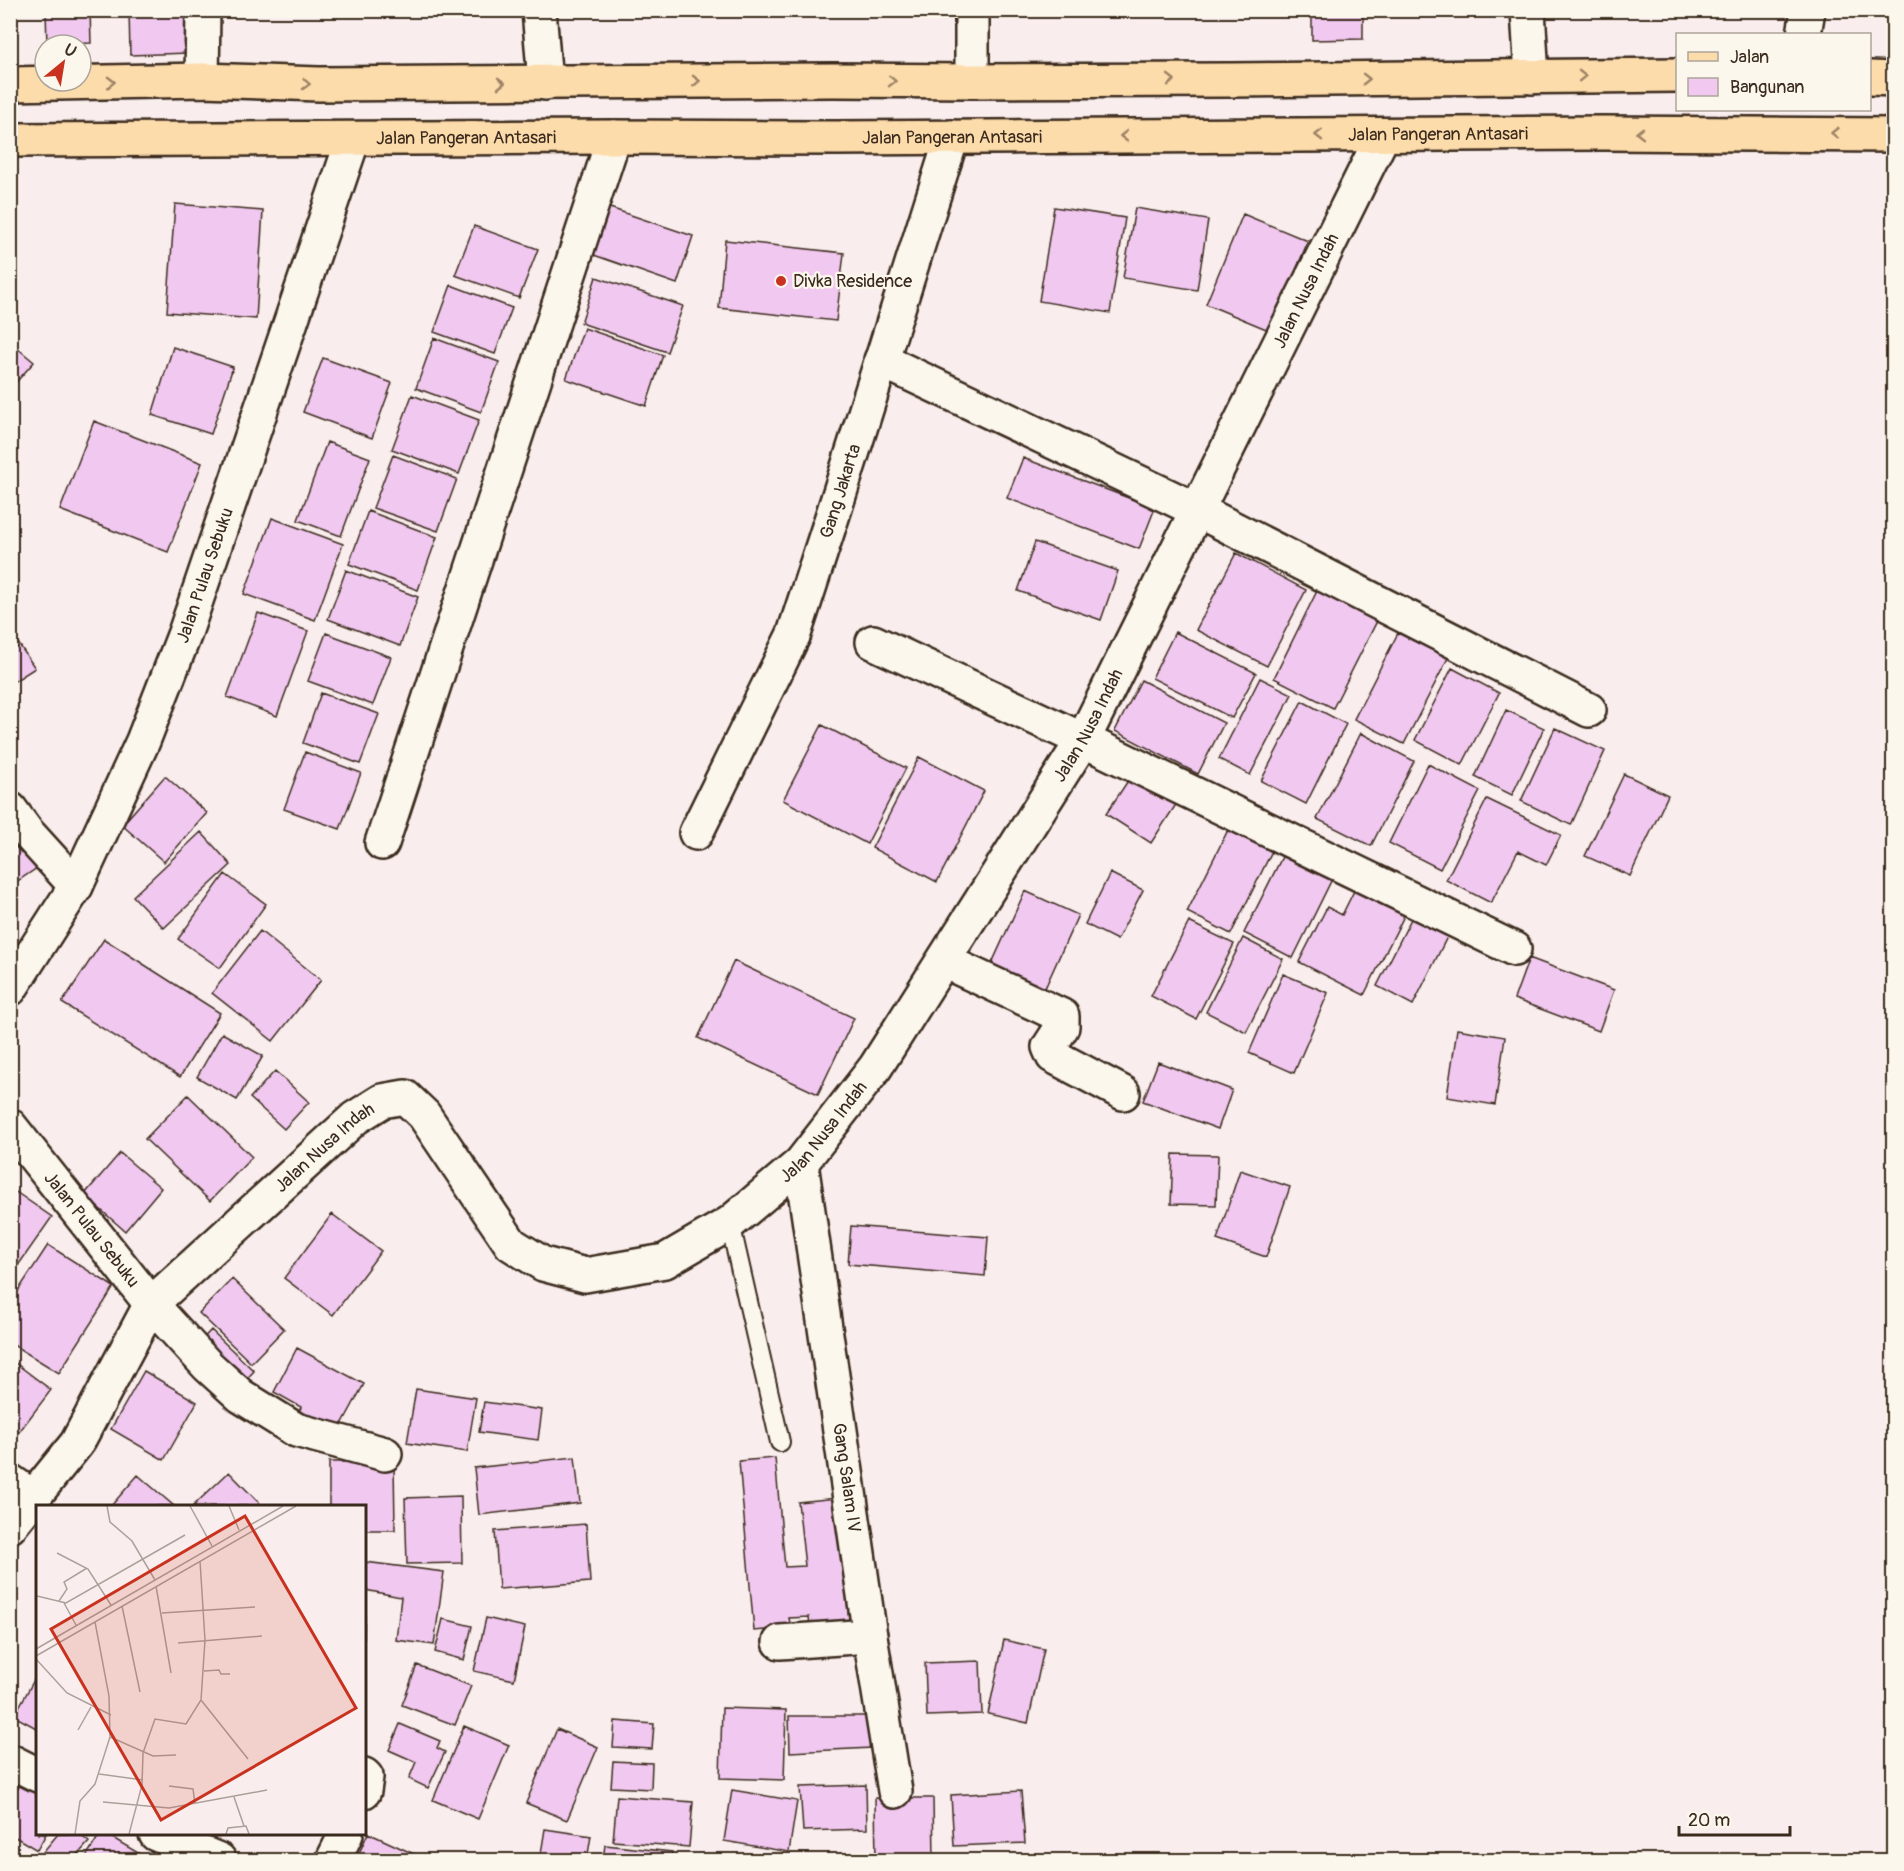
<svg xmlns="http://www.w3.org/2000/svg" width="1904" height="1871" font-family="Pangolin,sans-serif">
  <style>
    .building { fill: #f1c8f0; stroke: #3b2a1e; stroke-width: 1.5 }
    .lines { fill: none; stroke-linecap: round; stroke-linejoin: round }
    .lane-casing { stroke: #3b2a1e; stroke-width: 22 }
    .street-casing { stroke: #3b2a1e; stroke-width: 38 }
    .primary-casing { stroke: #3b2a1e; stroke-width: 38 }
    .lane { stroke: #fbf7ec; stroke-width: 18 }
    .street { stroke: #fbf7ec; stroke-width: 33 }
    .primary { stroke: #fddcac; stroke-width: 33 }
    .oneway { stroke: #9c8365 }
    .poi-dot { fill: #c8321e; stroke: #fbf7ec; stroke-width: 2 }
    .labels { text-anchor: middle; stroke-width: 4.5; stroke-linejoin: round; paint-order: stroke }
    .street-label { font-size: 18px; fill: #3b2a1e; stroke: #fbf7ec }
    .poi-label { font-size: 18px; fill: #3b2a1e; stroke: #fbf7ec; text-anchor: start }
    .inset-road { fill: none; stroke: #ada09a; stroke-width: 1.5 }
    .view { fill: #c8321e; fill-opacity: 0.15; stroke: #c8321e; stroke-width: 3 }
    .inset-edge { fill: none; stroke: #3b2a1e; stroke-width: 3 }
  </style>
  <rect width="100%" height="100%" fill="#f9eeed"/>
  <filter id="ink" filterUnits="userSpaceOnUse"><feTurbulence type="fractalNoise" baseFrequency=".0167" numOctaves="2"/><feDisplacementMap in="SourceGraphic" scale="12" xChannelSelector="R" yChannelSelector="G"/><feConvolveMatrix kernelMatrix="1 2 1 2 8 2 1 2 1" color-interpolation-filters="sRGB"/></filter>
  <g filter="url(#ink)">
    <path class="building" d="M46,10H90L91,43L47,45Z
      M129,10H187L189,53L130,55Z
      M1312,10H1363V39L1312,40Z
      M175,204L263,211L256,319L167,312Z
      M607,207L693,236L677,284L591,254Z
      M1054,207L1125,218L1110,313L1039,301Z
      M1135,208L1208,220L1197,290L1123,278Z
      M1243,214L1308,241L1271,331L1206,304Z
      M474,226L538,249L519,298L455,275Z
      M725,240L844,253L836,321L719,308Z
      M596,277L683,306L667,352L581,323Z
      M451,285L512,308L495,354L434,332Z
      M584,328L663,355L646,406L566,379Z
      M434,338L499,362L481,412L416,388Z
      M10,342L34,362L10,389Z
      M173,347L233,367L211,434L152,415Z
      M323,358L392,383L372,438L303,412Z
      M412,395L479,420L459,474L392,449Z
      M94,421L202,463L168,552L60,510Z
      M327,442L370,458L341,536L298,520Z
      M393,455L457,479L438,531L373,508Z
      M1023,458L1155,508L1139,549L1007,498Z
      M368,511L437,537L418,590L349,564Z
      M272,518L343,544L315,620L244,594Z
      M1035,542L1118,571L1101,620L1018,591Z
      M1236,553L1306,590L1267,666L1196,630Z
      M346,570L418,597L400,646L328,619Z
      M1317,591L1377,621L1333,708L1274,678Z
      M258,613L308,631L277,716L227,697Z
      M10,631L35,668L10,684Z
      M1175,632L1256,673L1232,718L1152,678Z
      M326,633L391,657L373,705L308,681Z
      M1398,633L1448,658L1404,744L1354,719Z
      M1452,668L1499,693L1462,765L1415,740Z
      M1260,678L1292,694L1250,775L1219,759Z
      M1141,680L1224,723L1198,774L1115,731Z
      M321,693L379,714L360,764L303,743Z
      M1302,701L1346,724L1306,804L1261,781Z
      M1506,710L1544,728L1512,795L1475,777Z
      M822,725L906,768L867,844L783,800Z
      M1555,728L1605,751L1571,825L1521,801Z
      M1361,733L1414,761L1371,846L1317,819Z
      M305,752L361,773L340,829L284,809Z
      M919,757L984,791L937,882L872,848Z
      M1428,764L1480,791L1440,869L1389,843Z
      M1135,770L1179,800L1151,843L1106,814Z
      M1624,774L1668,795L1630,876L1585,856Z
      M165,776L207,813L164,862L122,825Z
      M1487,799L1561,835L1546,865L1518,851L1491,903L1446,880Z
      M10,828L37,868L10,886Z
      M1228,830L1272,851L1231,934L1187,912Z
      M201,832L231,865L164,928L133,896Z
      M1286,849L1335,873L1293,958L1244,933Z
      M1110,873L1143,890L1117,940L1085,924Z
      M225,874L266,904L220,968L178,939Z
      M1358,883L1408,908L1364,995L1299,962L1327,907L1342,915Z
      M1025,891L1078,915L1041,997L988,972Z
      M1414,913L1450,931L1413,1005L1377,986Z
      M1189,922L1234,944L1196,1019L1151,996Z
      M260,931L321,980L273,1041L212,993Z
      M1243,938L1283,959L1246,1032L1206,1012Z
      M104,939L220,1013L180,1077L62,1003Z
      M1529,958L1614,990L1599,1031L1514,999Z
      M734,961L854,1018L818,1094L698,1038Z
      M1283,974L1328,993L1294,1073L1249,1053Z
      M1457,1029L1505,1037L1495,1105L1447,1097Z
      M222,1033L263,1056L237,1100L197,1077Z
      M1158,1062L1232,1090L1218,1129L1143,1101Z
      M275,1071L309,1102L284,1129L250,1098Z
      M188,1095L252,1157L210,1201L145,1139Z
      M120,1153L161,1188L125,1231L84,1195Z
      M1173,1154L1218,1155L1216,1205L1171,1204Z
      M1240,1170L1290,1187L1266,1257L1217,1240Z
      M10,1188L52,1217L10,1277Z
      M332,1214L381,1251L333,1315L284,1278Z
      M851,1226L988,1237L985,1276L848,1264Z
      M48,1245L114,1287L59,1373L10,1343V1303Z
      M232,1279L284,1329L251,1363L199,1313Z
      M211,1330L254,1371L240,1386L197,1345Z
      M297,1348L364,1384L340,1428L295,1422L301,1407L274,1392Z
      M10,1359L51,1390L19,1432L10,1426Z
      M144,1371L197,1402L164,1460L111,1429Z
      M416,1389L476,1398L467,1452L407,1443Z
      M484,1402L542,1410L538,1440L479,1432Z
      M575,1457L580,1503L479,1515L474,1468Z
      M775,1458L785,1567L805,1566L798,1502L837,1498L850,1630L811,1634L809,1617L789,1618L791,1628L754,1631L739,1461Z
      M329,1462H394L395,1530H364V1506H329Z
      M229,1472L262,1506H193Z
      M138,1475L174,1506H111Z
      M461,1496L462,1563L407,1564L405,1498Z
      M586,1524L590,1582L499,1589L495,1531Z
      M364,1554L365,1562L444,1572L434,1645L396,1640L401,1597L365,1590L364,1640Z
      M486,1618L525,1627L514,1680L474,1671Z
      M443,1619L472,1626L464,1660L435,1652Z
      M1004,1640L1044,1649L1028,1723L988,1714Z
      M980,1661L982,1714L927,1716L925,1663Z
      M417,1665L471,1686L455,1725L402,1705Z
      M38,1673V1729L14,1716Z
      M722,1708L786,1710L784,1780L720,1778Z
      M789,1716H866L872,1748L790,1752Z
      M615,1721L654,1724L652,1749L613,1747Z
      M400,1724L440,1741L437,1748L445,1752L428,1788L409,1779L416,1762L389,1750Z
      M464,1726L509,1745L478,1819L433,1800Z
      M557,1729L598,1747L567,1820L526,1803Z
      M613,1761L652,1763L651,1789L611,1787Z
      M20,1785L38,1795V1834H46L37,1850L10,1834V1801Z
      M866,1785L867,1829L803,1831L800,1787Z
      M732,1790L797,1801L789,1852L724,1841Z
      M1021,1791L1025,1843L954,1846L951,1795Z
      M617,1796L693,1802L689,1847L613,1841Z
      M875,1798H933L934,1860H876Z
      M545,1829L591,1836L587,1860H540Z
      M368,1833L427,1860H356Z
      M58,1834H79L89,1842L73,1860H41L38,1858Z
      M100,1834H106L150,1860H84Z
      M605,1845L672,1852L671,1860H603Z"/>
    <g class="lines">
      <g class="lane-casing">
        <path id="lane" d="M730,1223L780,1442"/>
      </g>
      <g class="street-casing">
        <g id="street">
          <path d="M539,10L545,83"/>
          <path d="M1528,10L1532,77"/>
          <path d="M1804,34L1808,10"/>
          <path d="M202,80L203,10"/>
          <path d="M972,81V10"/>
          <path d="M881,360L1197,510L1589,710"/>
          <path d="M873,642L1083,740L1514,949"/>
          <path d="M10,809L26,831L76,886"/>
          <path id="s1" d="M696,833L794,634L835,508L952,137"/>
          <path d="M382,843L614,137"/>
          <path d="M944,961L1062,1016V1027L1049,1047L1053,1056L1123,1093"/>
          <path id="s2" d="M10,989L76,886L143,741L185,633L353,139"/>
          <path id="s3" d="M10,1126L151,1304L208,1366L241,1396L296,1430L385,1454"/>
          <path id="s4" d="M801,1163L870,1636L895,1791"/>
          <path d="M10,1481L33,1497"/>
          <path id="s5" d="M10,1526L77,1443L151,1304L355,1118L382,1101L405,1097L424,1115L511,1244L543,1264L585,1275L665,1261L730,1223L801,1163L875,1068L1083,740L1383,135"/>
          <path d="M780,1642L870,1636"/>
          <path d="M10,1761L38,1775"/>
          <path d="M364,1775L366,1777L364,1791"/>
          <path d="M156,1834L219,1860"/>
          <path d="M333,1860L346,1834"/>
        </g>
      </g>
      <g class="primary-casing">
        <g id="primary">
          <path d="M1870,78L1894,79"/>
          <path d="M10,84L202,80L319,84L833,80L972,81L1232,80L1678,75"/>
          <path id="s6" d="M10,140L614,137L836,138L1603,133L1894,135"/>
        </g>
      </g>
      <use href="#lane" class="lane"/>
      <use href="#street" class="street"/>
      <use href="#primary" class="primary"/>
    </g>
    <defs><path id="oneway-chevron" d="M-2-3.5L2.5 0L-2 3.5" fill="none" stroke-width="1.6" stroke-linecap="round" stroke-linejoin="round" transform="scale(1.5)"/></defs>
    <g class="oneway">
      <use href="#oneway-chevron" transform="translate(1582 76) rotate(-1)"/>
      <use href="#oneway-chevron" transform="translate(1366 79)"/>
      <use href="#oneway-chevron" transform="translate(1171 80)"/>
      <use href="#oneway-chevron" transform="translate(696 81) rotate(-1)"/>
      <use href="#oneway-chevron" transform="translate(892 81) rotate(1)"/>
      <use href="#oneway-chevron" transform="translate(111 82) rotate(-1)"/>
      <use href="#oneway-chevron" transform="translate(501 83)"/>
      <use href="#oneway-chevron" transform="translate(306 84) rotate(2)"/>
      <use href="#oneway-chevron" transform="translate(1640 133) rotate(-180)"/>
      <use href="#oneway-chevron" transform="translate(1835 133) rotate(-179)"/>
      <use href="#oneway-chevron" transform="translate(1319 135) rotate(180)"/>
      <use href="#oneway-chevron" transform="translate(1124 136) rotate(180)"/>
    </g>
  </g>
  <circle class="poi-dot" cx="781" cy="281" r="6"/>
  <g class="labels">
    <g class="street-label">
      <text dy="6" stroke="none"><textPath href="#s6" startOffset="1428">Jalan Pangeran Antasari</textPath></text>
      <text dy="6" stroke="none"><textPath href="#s6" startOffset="456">Jalan Pangeran Antasari</textPath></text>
      <text dy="6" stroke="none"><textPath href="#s6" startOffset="942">Jalan Pangeran Antasari</textPath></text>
      <text dy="6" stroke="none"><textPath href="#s5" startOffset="2118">Jalan Nusa Indah</textPath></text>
      <text dy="6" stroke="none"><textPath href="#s1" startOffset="372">Gang Jakarta</textPath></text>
      <text dy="6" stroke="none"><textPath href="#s2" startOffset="459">Jalan Pulau Sebuku</textPath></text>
      <text dy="6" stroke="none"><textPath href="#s5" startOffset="1632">Jalan Nusa Indah</textPath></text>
      <text dy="6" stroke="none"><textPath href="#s5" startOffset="1146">Jalan Nusa Indah</textPath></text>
      <text dy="6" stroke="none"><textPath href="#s5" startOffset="498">Jalan Nusa Indah</textPath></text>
      <text dy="6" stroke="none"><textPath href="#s3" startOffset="132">Jalan Pulau Sebuku</textPath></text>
      <text dy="6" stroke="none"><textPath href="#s4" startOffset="318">Gang Salam IV</textPath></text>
    </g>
    <g class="poi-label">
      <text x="793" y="287">Divka Residence</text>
    </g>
  </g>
  <g transform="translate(36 1505)">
    <rect width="330" height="330" fill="#f9eeed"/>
    <path class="inset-road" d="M71,1L74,17L96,36L119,75M154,1L176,41M193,1L203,25M21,48L52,64L75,100M120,81L135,168M1,91L30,98L149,30M23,96L31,84L28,77L51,63M28,98L40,120M86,101L104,187M126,108L219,102M59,117L73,191L74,232L117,251L140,250M142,138L226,131M0,144L247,1M0,151L260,1M0,154L31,188L75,210M168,166L183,165L185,169H194M165,195L212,254M42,225L55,202M63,269L107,275M133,281L157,284L159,299M198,292L208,321M67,297L133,303L231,285M39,329L44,296L59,279L74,232M93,329L106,280L107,248L119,214L150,219L165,195L169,135L164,56M190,329L192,323L210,321L213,329"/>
    <path class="view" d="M209,11L320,203L125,315L15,124Z"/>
    <rect width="330" height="330" class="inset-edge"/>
  </g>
  <rect width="1904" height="1871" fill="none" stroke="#fbf7ec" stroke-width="36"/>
  <rect x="18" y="18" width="1868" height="1835" fill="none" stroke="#3b2a1e" stroke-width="2" filter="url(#ink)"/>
  <rect x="1676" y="33" width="195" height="78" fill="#fbf7ec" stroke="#aea59a" stroke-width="1.5"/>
  <rect x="1688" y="52" width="30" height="9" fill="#fddcac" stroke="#aea59a" stroke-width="1.5"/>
  <text x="1730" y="63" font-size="18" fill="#3b2a1e">Jalan</text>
  <rect x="1688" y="78" width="30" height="18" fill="#f1c8f0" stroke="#aea59a" stroke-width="1.5"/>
  <text x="1730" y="93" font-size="18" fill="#3b2a1e">Bangunan</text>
  <g transform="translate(63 63) rotate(30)"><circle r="28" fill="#fbf7ec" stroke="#aea59a" stroke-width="1.5"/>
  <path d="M0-4.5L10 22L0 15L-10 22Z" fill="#c8321e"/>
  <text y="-9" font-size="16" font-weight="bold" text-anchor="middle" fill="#3b2a1e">U</text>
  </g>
  <path d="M1679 1826v9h111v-9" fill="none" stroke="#3b2a1e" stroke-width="3"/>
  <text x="1688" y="1826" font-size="18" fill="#3b2a1e" stroke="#fbf7ec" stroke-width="4.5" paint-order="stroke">20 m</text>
</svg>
